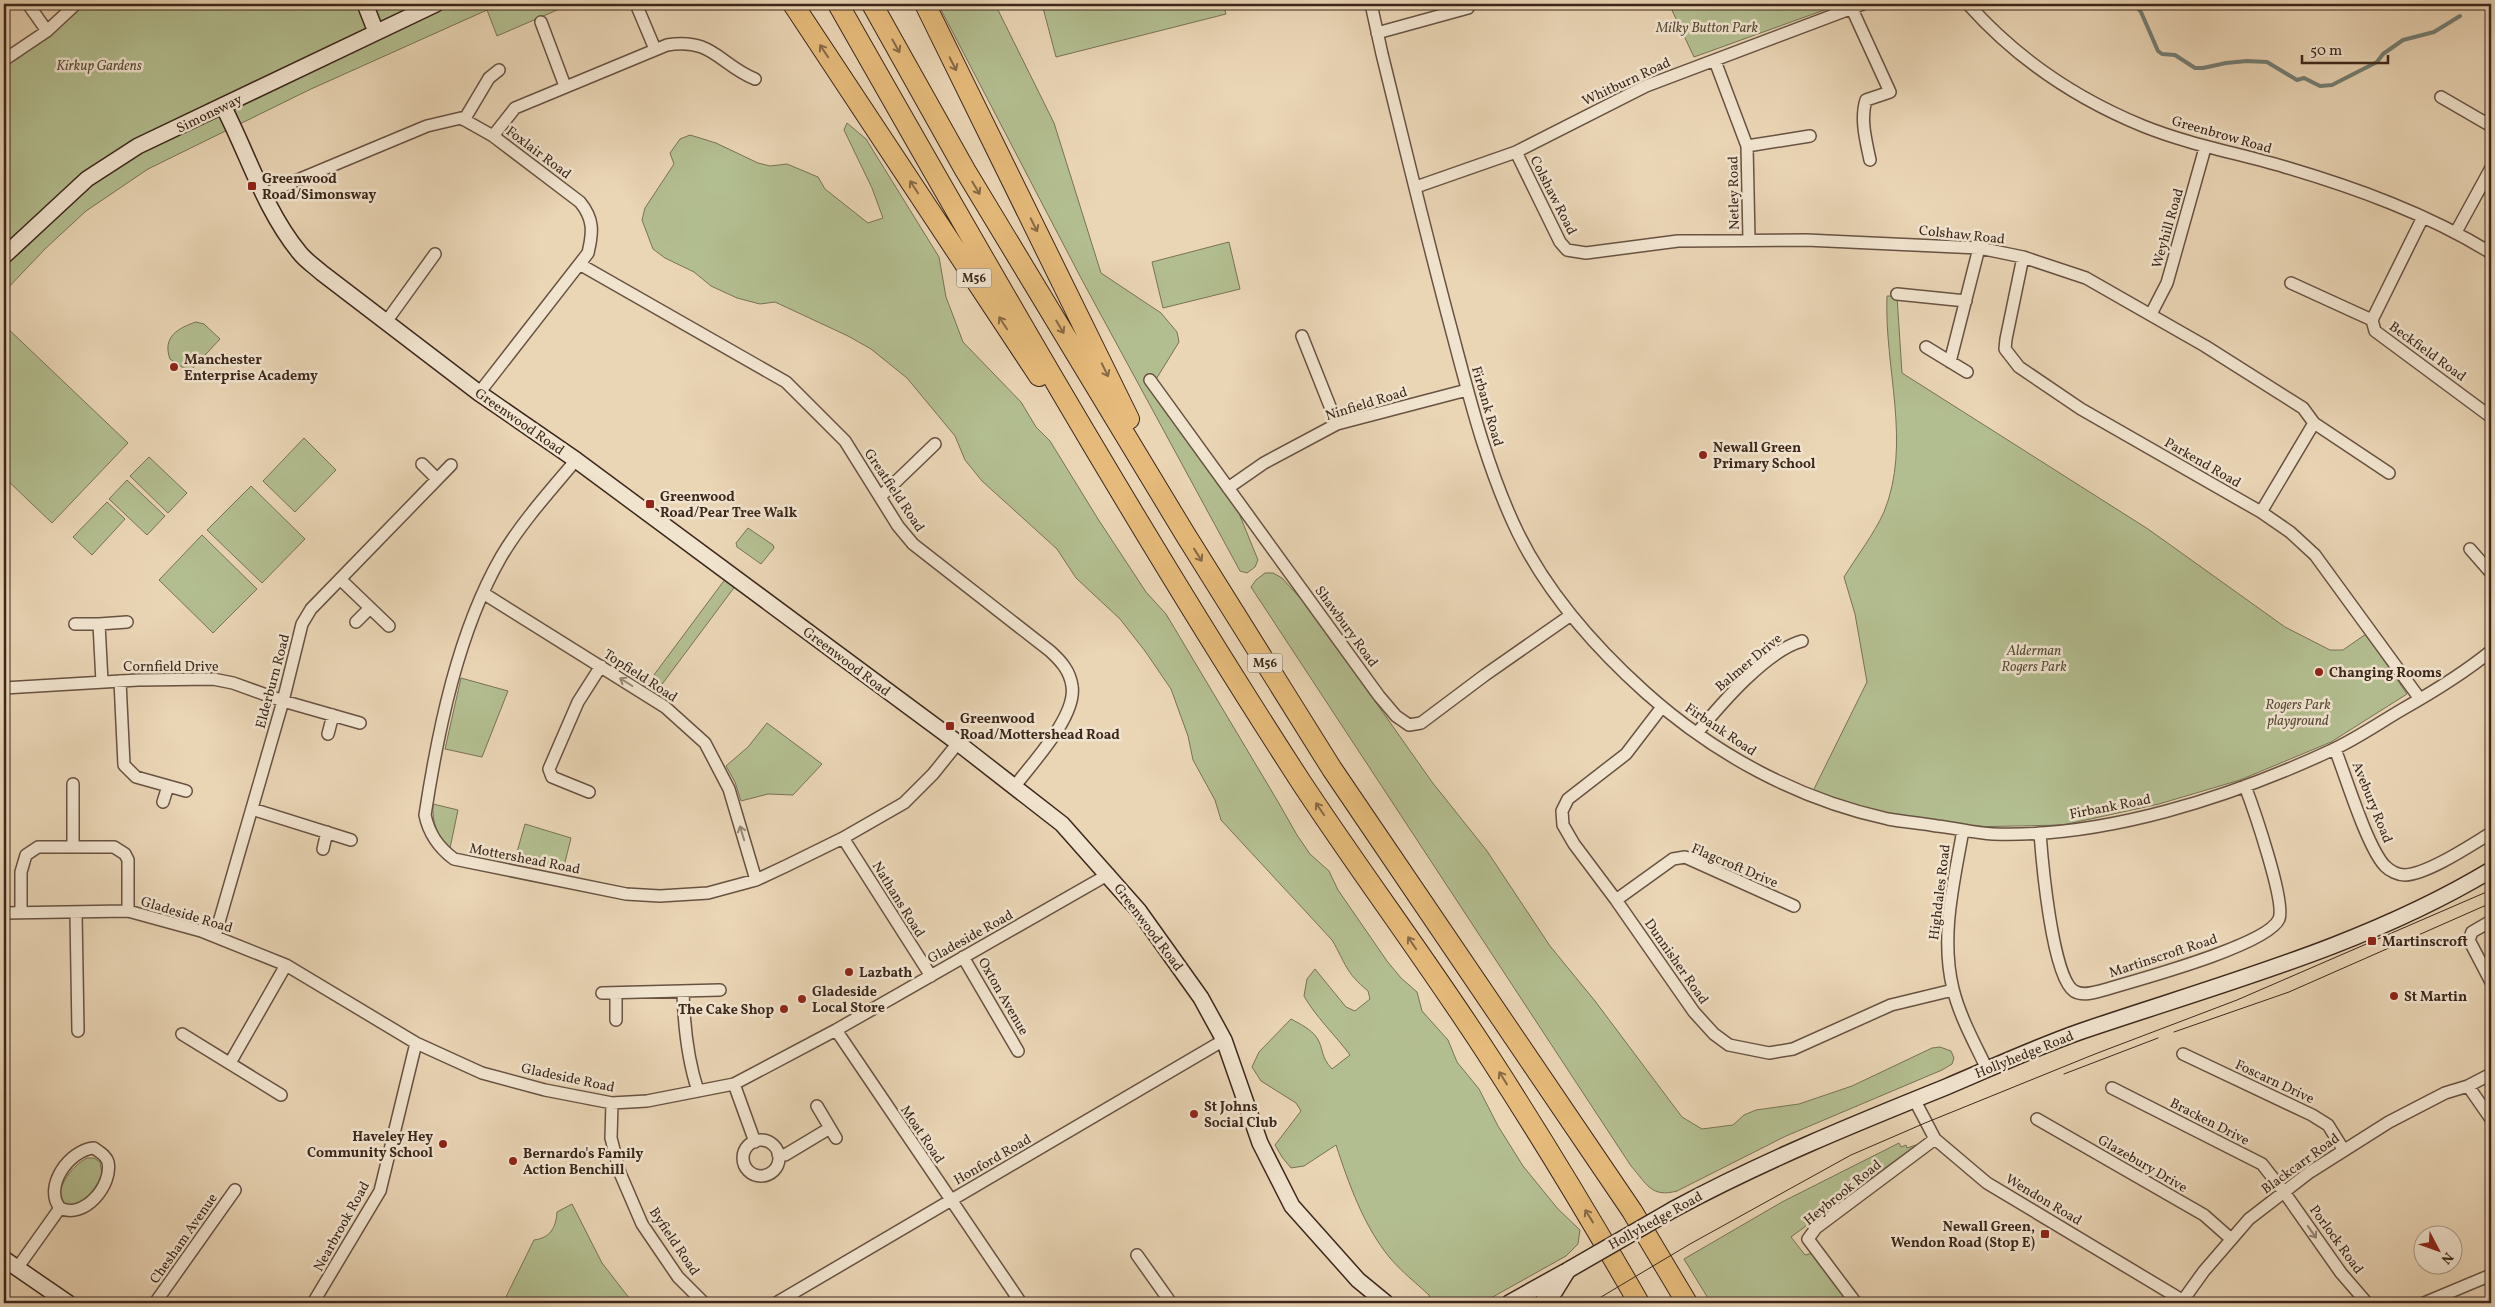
<svg xmlns="http://www.w3.org/2000/svg" width="2495" height="1307" font-family="Vollkorn,serif">
  <style>
    .green { fill: #b3be90; stroke: #787256 }
    .lines { fill: none; stroke-linecap: round; stroke-linejoin: round }
    .stream { stroke: #737e75; stroke-width: 4 }
    .street-casing { stroke: #685242; stroke-width: 14 }
    .secondary-casing { stroke: #3c271c; stroke-width: 18 }
    .highway-casing { stroke: #3c271c; stroke-width: 22 }
    .street { stroke: #f1e4cf; stroke-width: 11 }
    .secondary { stroke: #f1e4cf; stroke-width: 15 }
    .highway { stroke: #e5ba7a; stroke-width: 20 }
    .tram { stroke: #3c271c; stroke-width: 1 }
    .secondary-bridge-casing { stroke: #3c271c; stroke-width: 18; stroke-linecap: butt }
    .secondary-bridge { stroke: #f1e4cf; stroke-width: 15 }
    .oneway { stroke: #886946 }
    .oneway2 { stroke: #968676 }
    .poi-dot { fill: #8f2418; stroke: #f1e4cf; stroke-width: 2 }
    .labels { text-anchor: middle; stroke-width: 5; stroke-linejoin: round; paint-order: stroke }
    .shield { fill: #f1e4cf; stroke: #726052; stroke-width: 1 }
    .shield-label { font-size: 12px; font-weight: bold; fill: #3c271c }
    .park-label { font-size: 14px; font-style: italic; fill: #5a4d39; stroke: #f1e4cf }
    .street-label { font-size: 14px; fill: #3c271c; stroke: #f1e4cf }
    .poi-label { font-size: 14px; font-weight: bold; fill: #3c271c; stroke: #f1e4cf; text-anchor: start }
  </style>
  <rect width="100%" height="100%" fill="#ead5b5"/>
  <filter id="stains"><feTurbulence type="fractalNoise" baseFrequency=".004" numOctaves="4"/><feColorMatrix values="0 0 0 0 .2 0 0 0 0 .09 0 0 0 0 .02 0 0 0 .5 -.17"/></filter>
  <radialGradient id="worn" r=".72"><stop offset=".6" stop-color="#630" stop-opacity="0"/><stop offset="1" stop-color="#630" stop-opacity=".3"/></radialGradient>
  <path class="green" d="M76,4H571L497,36L487,10L311,89L148,169L86,211L46,248L4,292V60Z
    M938,4H995L1054,123L1101,273L1161,313L1177,332L1179,342L1155,381L1236,506L1258,560L1255,567L1247,573L1240,571L1082,280Z
    M1042,4H1223L1226,14L1056,57Z
    M1669,4H1841L1694,57Z
    M847,123L866,139L939,257L946,297L963,342L1021,402L1036,427L1050,441L1098,519L1146,592L1166,614L1277,800L1297,835L1310,854L1329,871L1338,890L1387,961L1401,978L1417,992L1422,1011L1448,1040L1457,1062L1479,1089L1498,1126L1523,1166L1558,1209L1580,1230L1578,1244L1566,1256L1482,1303H1431L1429,1295C1416,1283 1401,1271 1390,1258C1363,1225 1349,1184 1336,1145L1304,1166L1291,1168L1282,1157L1275,1145L1301,1111L1296,1103L1261,1081L1252,1067L1259,1052L1291,1019C1300,1024 1311,1029 1317,1038C1324,1049 1320,1056 1332,1069L1350,1055C1336,1036 1315,1016 1304,996L1307,979L1315,969L1346,1007L1355,1011L1370,999L1368,991C1345,972 1346,964 1332,940L1221,820L1215,800L1193,760L1188,736L1171,689L1145,651L1120,619L1076,578L1057,549L982,481L965,460L955,436L907,378L871,349L848,336L775,302L760,304L737,298L711,286L694,272L665,258L653,249L642,220L645,208L674,164L670,153L680,139L690,135L716,143L758,163L770,166L787,164L818,177L825,189L868,223L883,218L872,188L844,130Z
    M1229,242L1240,289L1163,308L1152,262Z
    M1887,296H1897L1902,373L2148,529L2285,627L2330,650H2343L2366,634L2407,694L2331,742L2240,780L2159,804L2063,825L1967,827L1871,812L1813,791L1867,682L1855,614L1844,577C1857,556 1874,534 1884,512C1912,443 1884,368 1887,296Z
    M196,322L204,324L220,339L192,369L182,367L170,359C162,337 178,328 196,322Z
    M4,325L128,443L52,523L4,477Z
    M304,438L336,470L295,512L263,481Z
    M149,457L187,493L168,513L130,476Z
    M127,480L165,516L147,535L109,499Z
    M251,486L305,539L262,583L207,530Z
    M107,502L125,519L92,555L73,537Z
    M748,528L773,545L774,548L761,564L737,547L736,543Z
    M202,535L257,589L213,633L159,580Z
    M1265,573H1273L1282,578L1310,609L1432,782L1487,851L1550,946L1595,1001L1682,1117L1702,1129L1733,1125L1744,1115L1756,1110L1799,1104L1852,1086L1932,1048L1940,1047L1951,1051L1954,1058L1952,1064L1942,1070L1786,1136L1677,1191C1651,1198 1647,1184 1631,1166L1251,587L1256,580Z
    M726,578L736,585L654,695L645,687Z
    M461,678L508,691L482,757L445,749Z
    M767,723L822,764L793,795L768,794L741,801L735,782L726,766L748,747Z
    M433,804L458,810L450,848C437,835 432,823 433,804Z
    M525,824L571,838L563,870L515,859Z
    M1899,1143L1901,1147L1906,1145L1907,1148L1916,1145L1791,1237L1805,1255L1813,1253L1856,1303H1711L1684,1259L1782,1202Z
    M87,1158H94L100,1162L103,1180L82,1206L72,1208L60,1203C57,1185 72,1166 87,1158Z
    M572,1204L602,1263L633,1303H503L534,1240C550,1238 556,1228 557,1212Z"/>
  <g class="lines">
    <path class="stream" d="M2121,4L2135,5L2141,12L2158,51L2162,54L2175,55L2195,68H2203L2226,63L2247,61L2267,62L2297,80L2304,78L2320,86L2332,85L2377,62L2383,54L2403,40L2434,32L2460,16"/>
    <g class="street-casing">
      <path id="street" d="M28,4L47,31
        M636,4L655,49
        M1371,4L1382,54C1405,147 1427,239 1452,332C1470,400 1487,469 1518,533C1548,594 1595,647 1645,692C1714,754 1797,799 1888,819C1904,822 1921,823 1937,826C1956,828 1974,833 1993,834C2105,838 2231,797 2332,750C2356,739 2379,723 2403,709C2433,692 2464,673 2491,651
        M1968,4C2016,58 2077,99 2143,126C2190,145 2238,153 2285,167C2356,188 2428,214 2491,253
        M1852,9L1890,92L1866,100C1860,119 1866,141 1870,160
        M541,22L565,86
        M1377,33L1468,8
        M4,60L47,31L76,4
        M1715,61L1747,146L1749,239
        M2441,97L2491,126
        M464,120L489,78L499,70
        M493,136L515,108L667,45C712,37 720,65 755,79
        M1747,146L1810,136
        M1516,152L1560,242L1567,250L1586,253L1678,241L1806,240L1979,248L2023,257L2086,278L2205,346L2303,408L2314,423L2261,512
        M1416,187L1516,152L1646,86L1863,4
        M264,194L427,126L461,118L493,136L580,202C594,219 593,232 588,253L479,393
        M2423,217L2372,320L2375,331L2491,417
        M2456,232L2491,168
        M2023,257L2006,339L2005,349L2019,367L2081,409L2261,512L2290,532L2315,555L2420,699
        M581,265L786,382L845,441L898,526L913,544L1050,651C1061,661 1070,671 1072,686C1077,716 1032,763 1015,786
        M2291,283L2372,320
        M1897,294L1966,301
        M2151,314L2167,283L2205,148
        M386,322L435,254
        M1302,336L1337,424
        M1926,347L1967,372
        M1950,362L1979,248
        M1150,380L1379,696L1396,716L1409,725L1421,723L1485,675L1571,615
        M2314,423L2389,473
        M576,460C550,491 521,523 501,557C458,632 438,730 425,815C429,834 438,847 454,859L626,894L660,896L708,893L756,880L786,866L843,838L904,803L933,774L958,743
        M422,464L437,479
        M1228,488L1264,463L1337,424L1467,390
        M880,497L935,444
        M2470,549L2491,573
        M340,579L389,626
        M483,593L665,707L705,743L729,789L756,880
        M356,622L370,608
        M75,624H99
        M120,681L124,765L136,777L186,791
        M102,682L99,624L127,622
        M4,688L138,680L213,679L233,683L283,701L360,723
        M1662,707L1626,754L1568,799L1562,811L1563,825L1574,844L1616,900L1694,1012L1714,1034L1729,1045L1769,1053L1793,1049L1891,1005L1953,990
        M1697,733C1721,704 1766,651 1802,641
        M328,734L333,715
        M2335,749C2346,777 2367,847 2385,866C2390,871 2398,875 2405,875C2428,874 2471,845 2491,833
        M73,784V845
        M589,792L552,777L549,769L578,702L601,666
        M163,802L168,786
        M252,809L351,840
        M1963,830C1954,882 1940,936 1953,989C1960,1017 1975,1044 1987,1069
        M2040,833C2042,860 2052,977 2074,991C2082,996 2092,993 2100,991C2133,981 2267,946 2279,919C2286,902 2253,807 2245,786
        M843,838L931,976
        M323,849L327,832
        M1616,900L1673,859L1685,857L1794,906
        M21,912V872L26,855L38,847H114L125,854L128,860V911
        M4,913L128,911L201,931L286,965L416,1043L482,1073L545,1090L612,1103L647,1101L734,1084L836,1030L1109,874
        M76,913L78,1031
        M2491,921L2472,932L2469,940L2491,982
        M215,936L283,701L302,624L311,609L451,465
        M963,957L1018,1051
        M683,992C684,1026 687,1058 698,1091
        M602,993L720,990
        M616,993V1020
        M836,1030L1021,1303
        M182,1034L281,1095
        M2183,1054L2312,1115L2328,1125L2343,1149
        M230,1063L286,965
        M734,1084L755,1142
        M2468,1086L2491,1119
        M2112,1088L2262,1164L2284,1192L2341,1273L2367,1303
        M1914,1099L1935,1139L1987,1183L2182,1300
        M612,1103L611,1138L620,1173L642,1224L678,1277L704,1303
        M817,1106L836,1138
        M2037,1119L2204,1215L2230,1238
        M743 1158a18 18 0 1 1 36 0a18 18 0 1 1-36 0Z
        M778,1154L785,1155L830,1128
        M1137,1255L1171,1303
        M18,1267L60,1208C43,1187 69,1150 94,1148C99,1152 106,1155 108,1162C113,1185 84,1220 60,1208
        M155,1303L235,1190
        M313,1303L380,1191L416,1043
        M776,1303L1224,1040
        M1856,1303L1808,1239L1816,1228L1935,1139
        M2181,1303L2204,1271L2249,1219L2310,1172L2389,1122L2445,1093L2468,1086L2491,1074
        M2424,1303L2491,1275"/>
    </g>
    <g class="secondary-casing">
      <path id="secondary" d="M365,4L376,32
        M223,106C248,154 264,209 299,252C305,260 314,266 322,273L479,393L576,460L958,743L1062,824L1139,911L1201,998L1224,1040L1260,1143L1292,1206L1358,1280L1386,1303
        M4,256L87,179L138,146L436,4
        M1674,1209C1761,1162 1854,1124 1946,1087C1991,1068 2036,1047 2082,1031C2220,984 2365,946 2491,870
        M4,1259L68,1303
        M1509,1303L1570,1269
        M1541,1303L1555,1291L1568,1270"/>
    </g>
    <g class="highway-casing">
      <path id="highway" d="M793,4L1039,376
        M838,4C987,266 1137,529 1301,782C1363,876 1431,966 1492,1061C1543,1140 1592,1221 1639,1303
        M872,4L965,170L1185,534L1332,769L1632,1211L1687,1303
        M925,4L1129,419"/>
    </g>
    <use href="#street" class="street"/>
    <use href="#secondary" class="secondary"/>
    <use href="#highway" class="highway"/>
    <path class="tram" d="M2174,1032L2289,992L2491,903
      M2064,1074L2158,1038
      M1591,1303L1690,1244L1851,1155L1925,1123L2095,1054L2237,1000L2491,890"/>
    <g class="secondary-bridge-casing">
      <path id="secondary-bridge" d="M1570,1269L1674,1209"/>
    </g>
    <use href="#secondary-bridge" class="secondary-bridge"/>
  </g>
  <defs><path id="oneway-shaft" d="M-6 0H5M1.5-3L5.5 0L1.5 3" fill="none" stroke-width="1.6" stroke-linecap="round" stroke-linejoin="round" transform="scale(1.25)"/></defs>
  <g class="oneway">
    <use href="#oneway-shaft" transform="translate(896 46) rotate(61)"/>
    <use href="#oneway-shaft" transform="translate(824 51) rotate(-124)"/>
    <use href="#oneway-shaft" transform="translate(953 64) rotate(63)"/>
    <use href="#oneway-shaft" transform="translate(914 187) rotate(-123)"/>
    <use href="#oneway-shaft" transform="translate(976 188) rotate(59)"/>
    <use href="#oneway-shaft" transform="translate(1034 225) rotate(63)"/>
    <use href="#oneway-shaft" transform="translate(1003 323) rotate(-123)"/>
    <use href="#oneway-shaft" transform="translate(1060 327) rotate(59)"/>
    <use href="#oneway-shaft" transform="translate(1105 370) rotate(64)"/>
    <use href="#oneway-shaft" transform="translate(1198 555) rotate(58)"/>
    <use href="#oneway-shaft" transform="translate(1320 809) rotate(-124)"/>
    <use href="#oneway-shaft" transform="translate(1412 943) rotate(-124)"/>
    <use href="#oneway-shaft" transform="translate(1503 1078) rotate(-122)"/>
    <use href="#oneway-shaft" transform="translate(1589 1216) rotate(-122)"/>
  </g>
  <g class="oneway2">
    <use href="#oneway-shaft" transform="translate(626 682) rotate(-148)"/>
    <use href="#oneway-shaft" transform="translate(742 833) rotate(-107)"/>
    <use href="#oneway-shaft" transform="translate(2312 1232) rotate(55)"/>
  </g>
  <g class="poi-dot">
    <rect x="247" y="181" width="10" height="10" rx="2.5"/>
    <circle cx="174" cy="367" r="5"/>
    <circle cx="1703" cy="455" r="5"/>
    <rect x="645" y="499" width="10" height="10" rx="2.5"/>
    <circle cx="2319" cy="672" r="5"/>
    <rect x="945" y="721" width="10" height="10" rx="2.5"/>
    <rect x="2367" y="936" width="10" height="10" rx="2.5"/>
    <circle cx="849" cy="972" r="5"/>
    <circle cx="2394" cy="996" r="5"/>
    <circle cx="802" cy="999" r="5"/>
    <circle cx="784" cy="1009" r="5"/>
    <circle cx="1194" cy="1114" r="5"/>
    <circle cx="443" cy="1144" r="5"/>
    <circle cx="513" cy="1161" r="5"/>
    <rect x="2040" y="1229" width="10" height="10" rx="2.5"/>
  </g>
  <g class="labels">
    <g class="shield">
      <rect x="956.5" y="268.5" width="35" height="19" rx="4"/>
      <rect x="1247.5" y="653.5" width="35" height="19" rx="4"/>
    </g>
    <g class="shield-label">
      <text x="974" y="282">M56</text>
      <text x="1265" y="667">M56</text>
    </g>
    <g class="park-label">
      <text x="1707" y="32">Milky Button Park</text>
      <text x="99" y="70">Kirkup Gardens</text>
      <text x="2034" y="655">Alderman<tspan x="2034" dy="16">Rogers Park</tspan></text>
      <text x="2298" y="709">Rogers Park<tspan x="2298" dy="16">playground</tspan></text>
    </g>
    <g class="street-label">
      <text transform="translate(1626 81) rotate(-25)" y="5">Whitburn Road</text>
      <text transform="translate(209 113) rotate(-26)" y="5">Simonsway</text>
      <text transform="translate(2222 134) rotate(16)" y="5">Greenbrow Road</text>
      <text transform="translate(539 152) rotate(37)" y="5">Foxlair Road</text>
      <text transform="translate(1733 193) rotate(-91)" y="5">Netley Road</text>
      <text transform="translate(1554 195) rotate(63)" y="5">Colshaw Road</text>
      <text transform="translate(2167 228) rotate(-74)" y="5">Weyhill Road</text>
      <text transform="translate(1962 234) rotate(6)" y="5">Colshaw Road</text>
      <text transform="translate(2428 351) rotate(36)" y="5">Beckfield Road</text>
      <text transform="translate(1366 403) rotate(-17)" y="5">Ninfield Road</text>
      <text transform="translate(1488 406) rotate(74)" y="5">Firbank Road</text>
      <text transform="translate(520 421) rotate(35)" y="5">Greenwood Road</text>
      <text transform="translate(2203 462) rotate(30)" y="5">Parkend Road</text>
      <text transform="translate(895 490) rotate(56)" y="5">Greatfield Road</text>
      <text transform="translate(1347 626) rotate(54)" y="5">Shawbury Road</text>
      <text transform="translate(847 661) rotate(37)" y="5">Greenwood Road</text>
      <text transform="translate(1748 662) rotate(-40)" y="5">Balmer Drive</text>
      <text x="171" y="671">Cornfield Drive</text>
      <text transform="translate(641 675) rotate(33)" y="5">Topfield Road</text>
      <text transform="translate(272 681) rotate(-75)" y="5">Elderburn Road</text>
      <text transform="translate(1721 729) rotate(34)" y="5">Firbank Road</text>
      <text transform="translate(2373 802) rotate(68)" y="5">Avebury Road</text>
      <text transform="translate(2110 806) rotate(-11)" y="5">Firbank Road</text>
      <text transform="translate(525 858) rotate(11)" y="5">Mottershead Road</text>
      <text transform="translate(1735 865) rotate(23)" y="5">Flagcroft Drive</text>
      <text transform="translate(1939 892) rotate(-83)" y="5">Highdales Road</text>
      <text transform="translate(899 899) rotate(58)" y="5">Nathans Road</text>
      <text transform="translate(187 914) rotate(17)" y="5">Gladeside Road</text>
      <text transform="translate(1149 927) rotate(53)" y="5">Greenwood Road</text>
      <text transform="translate(970 936) rotate(-29)" y="5">Gladeside Road</text>
      <text transform="translate(2163 955) rotate(-18)" y="5">Martinscroft Road</text>
      <text transform="translate(1677 961) rotate(55)" y="5">Dunnisher Road</text>
      <text transform="translate(1004 996) rotate(60)" y="5">Oxton Avenue</text>
      <text transform="translate(2024 1054) rotate(-22)" y="5">Hollyhedge Road</text>
      <text transform="translate(568 1077) rotate(12)" y="5">Gladeside Road</text>
      <text transform="translate(2275 1081) rotate(25)" y="5">Foscarn Drive</text>
      <text transform="translate(2210 1121) rotate(27)" y="5">Bracken Drive</text>
      <text transform="translate(923 1134) rotate(56)" y="5">Moat Road</text>
      <text transform="translate(992 1159) rotate(-30)" y="5">Honford Road</text>
      <text transform="translate(2143 1163) rotate(30)" y="5">Glazebury Drive</text>
      <text transform="translate(2300 1163) rotate(-36)" y="5">Blackcarr Road</text>
      <text transform="translate(1842 1192) rotate(-39)" y="5">Heybrook Road</text>
      <text transform="translate(2044 1199) rotate(31)" y="5">Wendon Road</text>
      <text transform="translate(1655 1220) rotate(-29)" y="5">Hollyhedge Road</text>
      <text transform="translate(341 1226) rotate(-61)" y="5">Nearbrook Road</text>
      <text transform="translate(183 1238) rotate(-55)" y="5">Chesham Avenue</text>
      <text transform="translate(2337 1239) rotate(54)" y="5">Porlock Road</text>
      <text transform="translate(675 1241) rotate(56)" y="5">Byfield Road</text>
    </g>
    <g class="poi-label">
      <text x="262" y="183">Greenwood<tspan x="262" dy="16">Road/Simonsway</tspan></text>
      <text x="184" y="364">Manchester<tspan x="184" dy="16">Enterprise Academy</tspan></text>
      <text x="1713" y="452">Newall Green<tspan x="1713" dy="16">Primary School</tspan></text>
      <text x="660" y="501">Greenwood<tspan x="660" dy="16">Road/Pear Tree Walk</tspan></text>
      <text x="2329" y="677">Changing Rooms</text>
      <text x="960" y="723">Greenwood<tspan x="960" dy="16">Road/Mottershead Road</tspan></text>
      <text x="2382" y="946">Martinscroft</text>
      <text x="859" y="977">Lazbath</text>
      <text x="812" y="996">Gladeside<tspan x="812" dy="16">Local Store</tspan></text>
      <text x="2404" y="1001">St Martin</text>
      <text x="774" y="1014" text-anchor="end">The Cake Shop</text>
      <text x="1204" y="1111">St Johns<tspan x="1204" dy="16">Social Club</tspan></text>
      <text x="433" y="1141" text-anchor="end">Haveley Hey<tspan x="433" dy="16">Community School</tspan></text>
      <text x="523" y="1158">Bernardo's Family<tspan x="523" dy="16">Action Benchill</tspan></text>
      <text x="2035" y="1231" text-anchor="end">Newall Green,<tspan x="2035" dy="16">Wendon Road (Stop E)</tspan></text>
    </g>
  </g>
  <rect width="2495" height="1307" fill="none" stroke="#ead5b5" stroke-width="20"/>
  <rect x="5" y="5" width="2485" height="1297" fill="none" stroke="#3c271c" stroke-width="2.5"/>
  <rect x="10" y="10" width="2475" height="1287" fill="none" stroke="#3c271c"/>
  <g transform="translate(2438 1250) rotate(131)"><circle r="24" fill="#f1e4cf" stroke="#a99887"/>
  <path d="M0-4L9 19L0 12L-9 19Z" fill="#8f2418"/>
  <text y="-8" font-size="14" font-weight="bold" text-anchor="middle" fill="#3c271c">N</text>
  </g>
  <path d="M2302 55v8h86v-8" fill="none" stroke="#3c271c" stroke-width="2.5"/>
  <text x="2310" y="55" font-size="15" fill="#3c271c" stroke="#f1e4cf" stroke-width="4" paint-order="stroke">50 m</text>
  <rect width="100%" height="100%" filter="url(#stains)"/>
  <rect width="100%" height="100%" fill="url(#worn)"/>
</svg>
